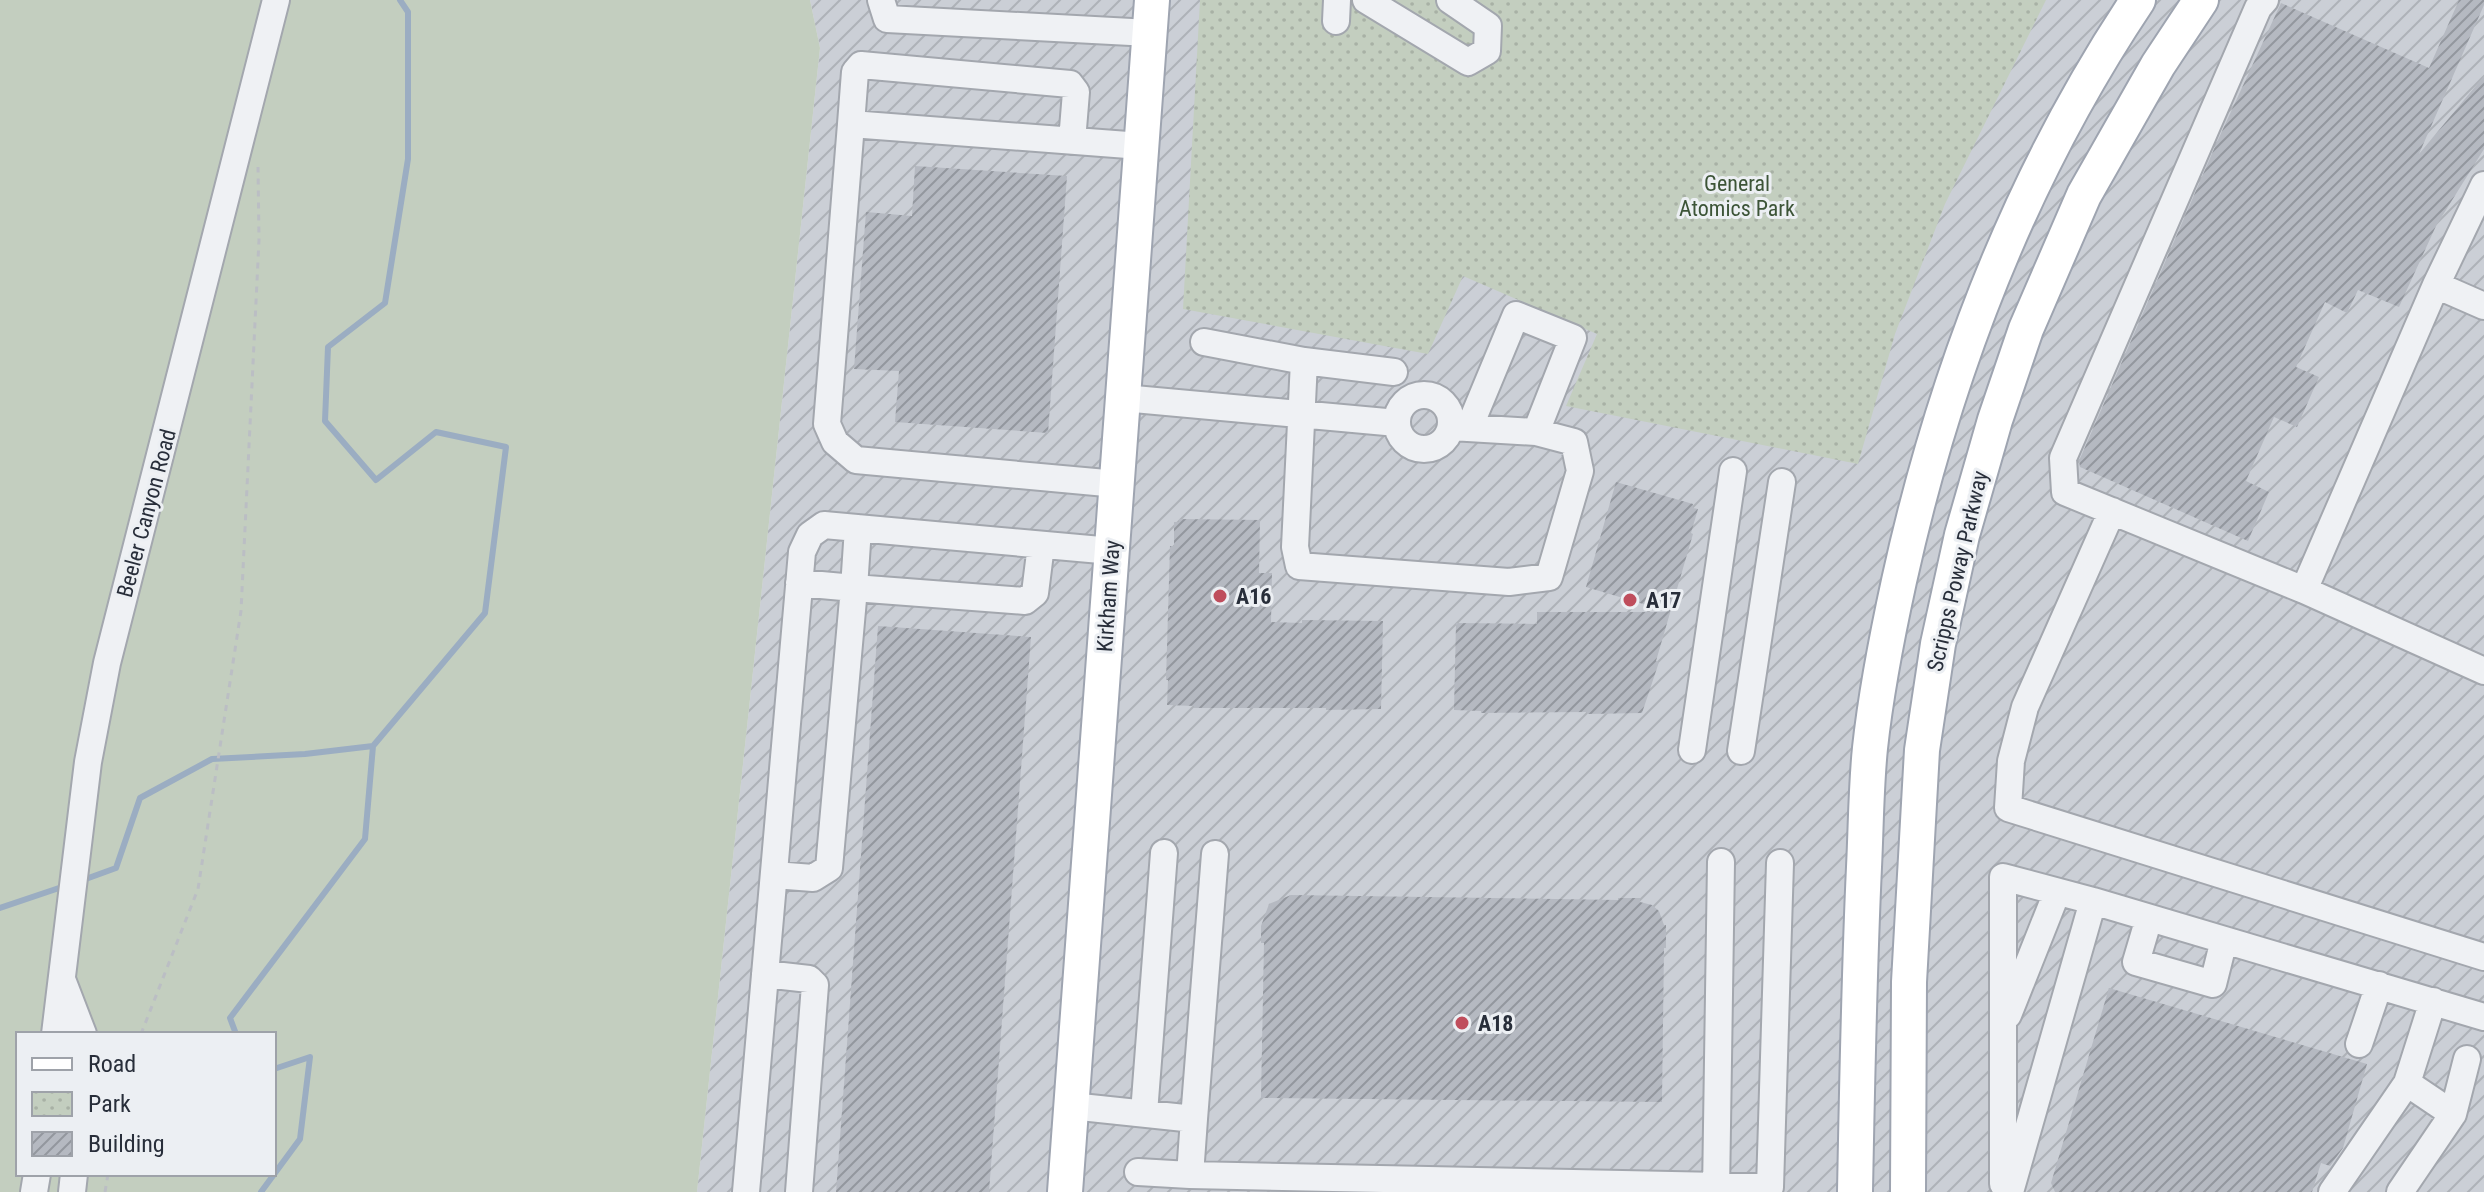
<svg xmlns="http://www.w3.org/2000/svg" width="2484" height="1192" font-family="'Roboto Condensed',sans-serif">
  <style>
    .industrial { fill: url(#industrial-furrows) }
    .green { fill: #c3cebf; fill-rule: evenodd }
    .park { fill: url(#park-dots) }
    .lines { fill: none; stroke-linecap: round; stroke-linejoin: round }
    .stream { stroke: #9badc2; stroke-width: 6 }
    .building { fill: url(#building-hatch) }
    .minor-casing { stroke: #a3a7ae; stroke-width: 30 }
    .major-casing { stroke: #9ea4b0; stroke-width: 38 }
    .path { stroke: #bbbec4; stroke-width: 3; stroke-dasharray: 6 6; stroke-linecap: butt }
    .minor { stroke: #eff1f4; stroke-width: 26 }
    .major { stroke: #fff; stroke-width: 34 }
    .poi-dot { fill: #bf4d5c; stroke: #eceff3; stroke-width: 3 }
    .labels { text-anchor: middle; stroke-width: 6; stroke-linejoin: round; paint-order: stroke }
    .park-label { font-size: 22px; fill: #3c5437; stroke: #eceff3 }
    .street-label { font-size: 22px; fill: #282e3a; stroke: #eceff3 }
    .poi-label { font-size: 22px; font-weight: bold; fill: #282e3a; stroke: #eceff3; text-anchor: start }
  </style>
  <defs>
    <pattern id="industrial-furrows" width="10" height="10" patternUnits="userSpaceOnUse" patternTransform="scale(2)"><rect width="10" height="10" fill="#cbcfd6"/><path d="M-1 1l2-2M0 10L10 0M9 11l2-2" fill="none" stroke="#aeb2b8"/></pattern>
    <pattern id="park-dots" width="8" height="8" patternUnits="userSpaceOnUse" patternTransform="scale(2)"><rect width="8" height="8" fill="#c3cebf"/><path d="M2 2h.1M6 6h.1" fill="none" stroke="#a8b1a5" stroke-width="1.8" stroke-linecap="round"/></pattern>
    <pattern id="building-hatch" width="6" height="6" patternUnits="userSpaceOnUse" patternTransform="scale(2)"><rect width="6" height="6" fill="#b5b9c1"/><path d="M-1 1l2-2M0 6l6-6M5 7l2-2" fill="none" stroke="#93979e"/></pattern>
  </defs>
  <rect width="100%" height="100%" fill="#dde0e5"/>
  <path class="industrial" d="M810,0H2484V1192H697L820,48Z"/>
  <path class="green" d="M0,0H810L820,48L697,1192H0ZM18,1034H274V1174H18Z"/>
  <path class="park" d="M1200,0H2046L1945,204L1895,334L1858,464L1566,406L1597,334L1463,276L1428,354L1183,309Z"/>
  <g class="lines">
    <path class="stream" d="M83,880L116,868L140,798L212,759L305,754L373,746
      M0,908L65,886
      M236,1034L230,1018L365,839L373,746L485,613L506,447L436,432L376,480L325,421L328,347L385,303L408,159V12L400,0
      M261,1192L300,1139L310,1057L274,1069"/>
  </g>
  <path class="building" d="M2459,0H2484V5L2419,154L2484,76V149L2436,226L2399,307L2358,290L2347,313L2325,302L2296,367L2319,377L2297,427L2274,417L2246,481L2269,492L2248,541L2080,467L2079,461L2217,142L2281,3L2429,68Z
    M915,166L1067,176L1048,433L895,422L899,371L854,369L866,212L912,216Z
    M1616,482L1693,504V508L1698,509L1691,533L1693,534L1656,661L1659,662L1642,713L1587,714V712L1481,713V711L1454,710L1456,623L1537,624V612H1670L1586,587Z
    M1179,519L1260,520L1259,573H1272L1271,622L1302,623V620L1383,621L1381,709L1326,710V708H1194V706L1167,705L1168,680H1166L1170,546H1174V522H1179Z
    M878,626L1031,637L989,1192H836Z
    M1291,895L1618,900V898H1640V902L1652,905L1659,911L1664,925H1666V948H1664L1662,1102L1261,1098L1264,943H1261V926L1269,904Z
    M2109,988L2367,1064L2343,1148L2330,1166L2321,1163L2312,1192H2055L2051,1183Z"/>
  <g class="lines">
    <g class="minor-casing">
      <path id="minor" d="M881,0L887,19L1150,33
        M1366,0L1468,62L1487,51L1488,26L1450,0
        M2265,0L2258,8L2063,458L2065,492L2304,590
        M1336,21L1337,0
        M851,124L855,72L861,65L1070,84L1076,92L1072,141
        M2484,185L2436,285L2304,590L2484,671
        M2436,285L2484,306
        M1204,342L1304,361
        M1394,372L1304,361L1295,547L1299,566L1509,582L1549,577L1580,471L1574,442L1536,432
        M1397 422a27 27 0 1 1 54 0a27 27 0 1 1-54 0Z
        M1123,398L1397,423
        M1451,427L1536,432L1573,338L1516,315L1469,428
        M1117,484L856,460L835,442L827,424L851,124L1141,146
        M2112,511L2025,707L2011,761L2008,808L2484,957
        M858,528L854,588L1025,601L1035,593L1041,545
        M1692,750L1733,471
        M1741,751L1782,482
        M774,875L813,878L829,868L854,588L799,583
        M2149,918L2136,962L2213,984L2224,940
        M765,974L809,979L815,985L799,1192
        M63,982L83,1034
        M2008,1015L2057,892
        M55,1034L88,762L107,663L276,0
        M2359,1044L2379,985
        M1071,1106L1194,1119L1215,854
        M1144,1113L1164,853
        M2453,1114L2467,1059
        M1138,1172L1190,1175L1194,1119
        M1190,1175L1770,1187L1780,863
        M2003,1184V877L2093,901
        M34,1192L37,1174
        M72,1192L74,1174
        M746,1192L802,552L810,535L824,525L1112,551
        M1716,1192L1721,862
        M2010,1192L2093,901L2484,1017
        M2332,1192L2407,1083L2433,1001
        M2400,1192L2453,1114L2407,1083"/>
    </g>
    <g class="major-casing">
      <path id="major" d="M1065,1192L1152,0
        M1855,1192C1857,1083 1859,975 1864,867C1866,827 1866,787 1870,748C1876,692 1887,636 1899,581C1944,376 2021,175 2138,0
        M1908,1192L1909,982L1922,750L1938,644L1962,535L1995,420L2026,329L2084,195L2158,65L2201,0"/>
    </g>
    <path class="path" d="M141,1034L198,889L241,611L259,240L258,167
      M105,1192L108,1174"/>
    <use href="#minor" class="minor"/>
    <use href="#major" class="major"/>
  </g>
  <g class="poi-dot">
    <circle cx="1220" cy="596" r="8"/>
    <circle cx="1630" cy="600" r="8"/>
    <circle cx="1462" cy="1023" r="8"/>
  </g>
  <g class="labels">
    <g class="park-label">
      <text x="1737" y="191">General<tspan x="1737" dy="25">Atomics Park</tspan></text>
    </g>
    <g class="street-label">
      <text transform="translate(146 513) rotate(-75)" y="8">Beeler Canyon Road</text>
      <text transform="translate(1957 571) rotate(-77)" y="8">Scripps Poway Parkway</text>
      <text transform="translate(1108 596) rotate(-86)" y="8">Kirkham Way</text>
    </g>
    <g class="poi-label">
      <text x="1236" y="604">A16</text>
      <text x="1646" y="608">A17</text>
      <text x="1478" y="1031">A18</text>
    </g>
  </g>
  <rect x="16" y="1032" width="260" height="144" fill="#eceff3" stroke="#9ea2a9" stroke-width="2"/>
  <rect x="32" y="1058" width="40" height="12" fill="#ffffff" stroke="#9ea2a9" stroke-width="2"/>
  <text x="88" y="1072" font-size="24" fill="#282e3a">Road</text>
  <rect x="32" y="1092" width="40" height="24" fill="url(#park-dots)" stroke="#9ea2a9" stroke-width="2"/>
  <text x="88" y="1112" font-size="24" fill="#282e3a">Park</text>
  <rect x="32" y="1132" width="40" height="24" fill="url(#building-hatch)" stroke="#9ea2a9" stroke-width="2"/>
  <text x="88" y="1152" font-size="24" fill="#282e3a">Building</text>
</svg>
